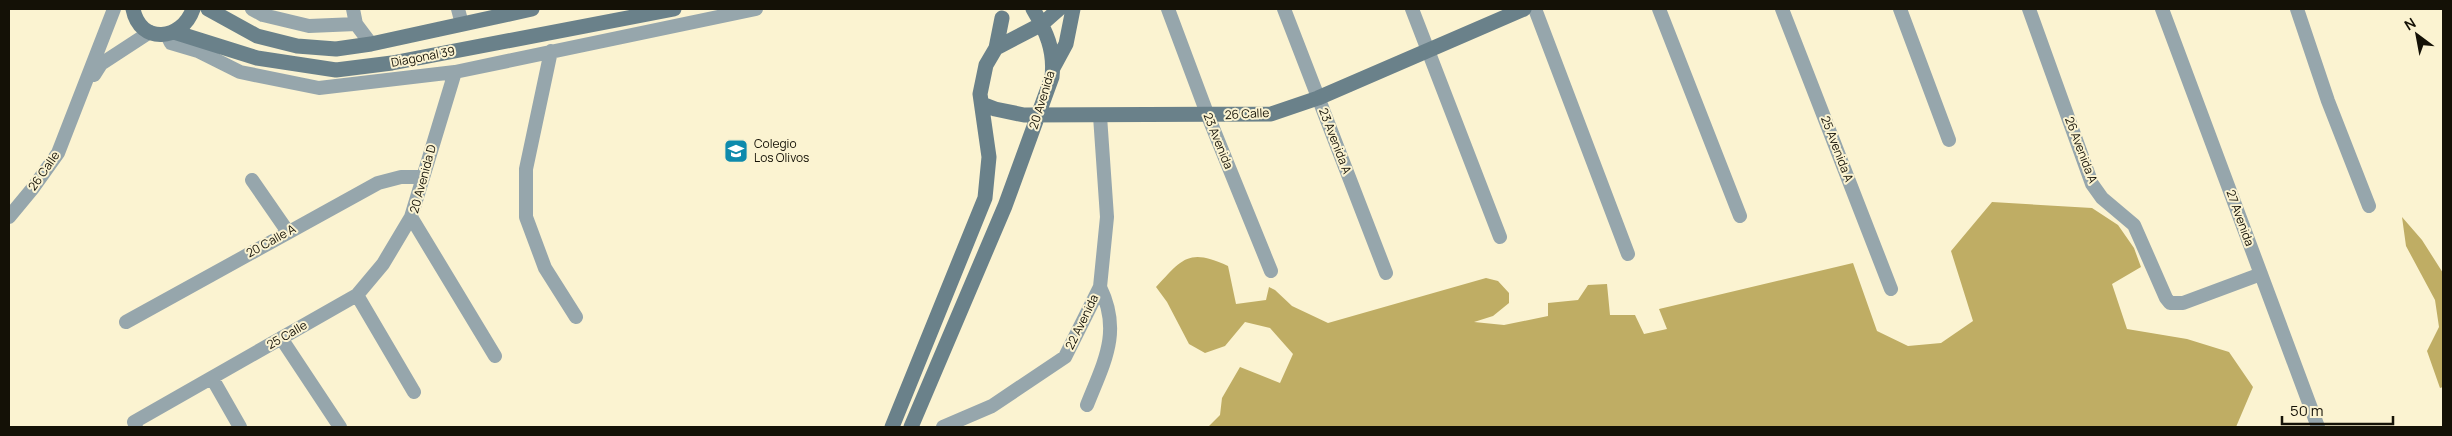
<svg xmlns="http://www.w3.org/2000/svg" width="2452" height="436" font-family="Manrope,sans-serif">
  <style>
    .forest { fill: #bfad64 }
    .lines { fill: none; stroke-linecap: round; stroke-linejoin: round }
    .street { stroke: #96a6ac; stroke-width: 14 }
    .secondary { stroke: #6a818a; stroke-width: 15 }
    .labels { text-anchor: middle; stroke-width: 4; stroke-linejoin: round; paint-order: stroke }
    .street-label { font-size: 12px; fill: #141106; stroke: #fbf3d1 }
    .poi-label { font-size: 12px; fill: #141106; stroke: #fbf3d1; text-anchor: start }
  </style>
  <rect width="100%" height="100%" fill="#fbf3d1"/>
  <path class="forest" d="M1992,202L2092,208L2118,225L2134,248L2141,267L2112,284L2127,329L2187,339L2229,352L2253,387L2236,427H1208L1220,415L1222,398L1240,367L1280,383L1293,354L1270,328L1245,322L1225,346L1205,353L1189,344L1167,302L1156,287C1183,258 1189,248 1228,266L1236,304L1266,300L1269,287L1275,290L1292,306L1328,323L1486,278L1498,281L1509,293V303L1493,316L1474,322L1504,325L1548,316V303L1578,300L1588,285L1607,284L1610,315H1635L1644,334L1667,329L1659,309L1853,263L1877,331L1908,346L1941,343L1973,321L1951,251Z
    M2402,217L2422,240L2443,273V387L2440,388L2427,351L2439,327L2435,300L2406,246Z"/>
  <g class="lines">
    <path class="street" d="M252,9L263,15L309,26L356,24
      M353,9L356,24L371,44
      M458,9L462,24
      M1168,9L1208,116L1271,271
      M1284,9L1386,273
      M1412,9L1500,237
      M1535,9L1628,254
      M1659,9L1740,216
      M1782,9L1891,289
      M1900,9L1949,140
      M2029,9L2092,184L2102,198L2134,225L2166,298L2170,303H2183L2261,274
      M2162,9L2318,427
      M2297,9L2328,101L2369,206
      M167,35L171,43L198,51L240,72L319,88L455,72L756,9
      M551,51L526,169V217L545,268L576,317
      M94,75L101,64L150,32
      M252,180L288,232
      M9,217L33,188L58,153L114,9
      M411,217L495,356
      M357,295L414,392
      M126,322L378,183L401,177H422
      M281,338L340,427
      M212,378L240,427
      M1087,405C1104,362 1122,332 1100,287
      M136,427L134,422L357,295L383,264L411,217L455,72
      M943,427L992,406L1065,357L1100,287L1107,217L1100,116"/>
    <path class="secondary" d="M133,9C140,45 182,41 193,9
      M208,9L257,36L297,46L336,49L371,44L532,9
      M174,32L257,58L336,70L392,63L674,9
      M996,48L1002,18
      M1053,68L1066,44L1073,9
      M982,104L995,109L1024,115L1271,114L1318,98L1524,9
      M892,427L985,198L989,157L980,94L986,65L996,48L1042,24L1059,9
      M911,427L1005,206L1052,77C1055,50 1046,31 1033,9"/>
  </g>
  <defs>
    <g id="school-square" transform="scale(1.25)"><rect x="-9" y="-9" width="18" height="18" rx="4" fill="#0e8aac" stroke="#fbf3d1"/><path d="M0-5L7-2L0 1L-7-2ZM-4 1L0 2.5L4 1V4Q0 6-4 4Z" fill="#fff"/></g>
  </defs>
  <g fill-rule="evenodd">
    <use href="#school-square" x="736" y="151"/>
  </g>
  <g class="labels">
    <g class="street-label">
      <text transform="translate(423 57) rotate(-11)" y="4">Diagonal 39</text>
      <text transform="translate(1042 100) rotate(-73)" y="4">20 Avenida</text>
      <text transform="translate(1247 114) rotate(-3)" y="4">26 Calle</text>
      <text transform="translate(1218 141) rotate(68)" y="4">23 Avenida</text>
      <text transform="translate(1335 141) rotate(69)" y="4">23 Avenida A</text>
      <text transform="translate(1837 149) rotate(69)" y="4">25 Avenida A</text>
      <text transform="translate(2081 150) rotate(69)" y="4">26 Avenida A</text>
      <text transform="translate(44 171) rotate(-55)" y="4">26 Calle</text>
      <text transform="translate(423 179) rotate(-75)" y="4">20 Avenida D</text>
      <text transform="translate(2240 218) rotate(70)" y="4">27 Avenida</text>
      <text transform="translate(271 241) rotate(-29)" y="4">20 Calle A</text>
      <text transform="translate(1082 322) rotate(-64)" y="4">22 Avenida</text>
      <text transform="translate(287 335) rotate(-30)" y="4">25 Calle</text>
    </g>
    <g class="poi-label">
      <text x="754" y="148">Colegio<tspan x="754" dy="14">Los Olivos</tspan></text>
    </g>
  </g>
  <rect width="2452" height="436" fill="none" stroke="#141106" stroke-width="20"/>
  <g transform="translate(2417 35) rotate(328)" stroke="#fbf3d1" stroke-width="4" paint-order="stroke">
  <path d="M0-4L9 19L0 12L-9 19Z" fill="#141106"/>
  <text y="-8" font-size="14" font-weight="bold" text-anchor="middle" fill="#141106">N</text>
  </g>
  <path d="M2282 416v8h111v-8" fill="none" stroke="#141106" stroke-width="2.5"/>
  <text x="2290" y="416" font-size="15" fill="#141106" stroke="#fbf3d1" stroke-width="4" paint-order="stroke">50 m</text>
</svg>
